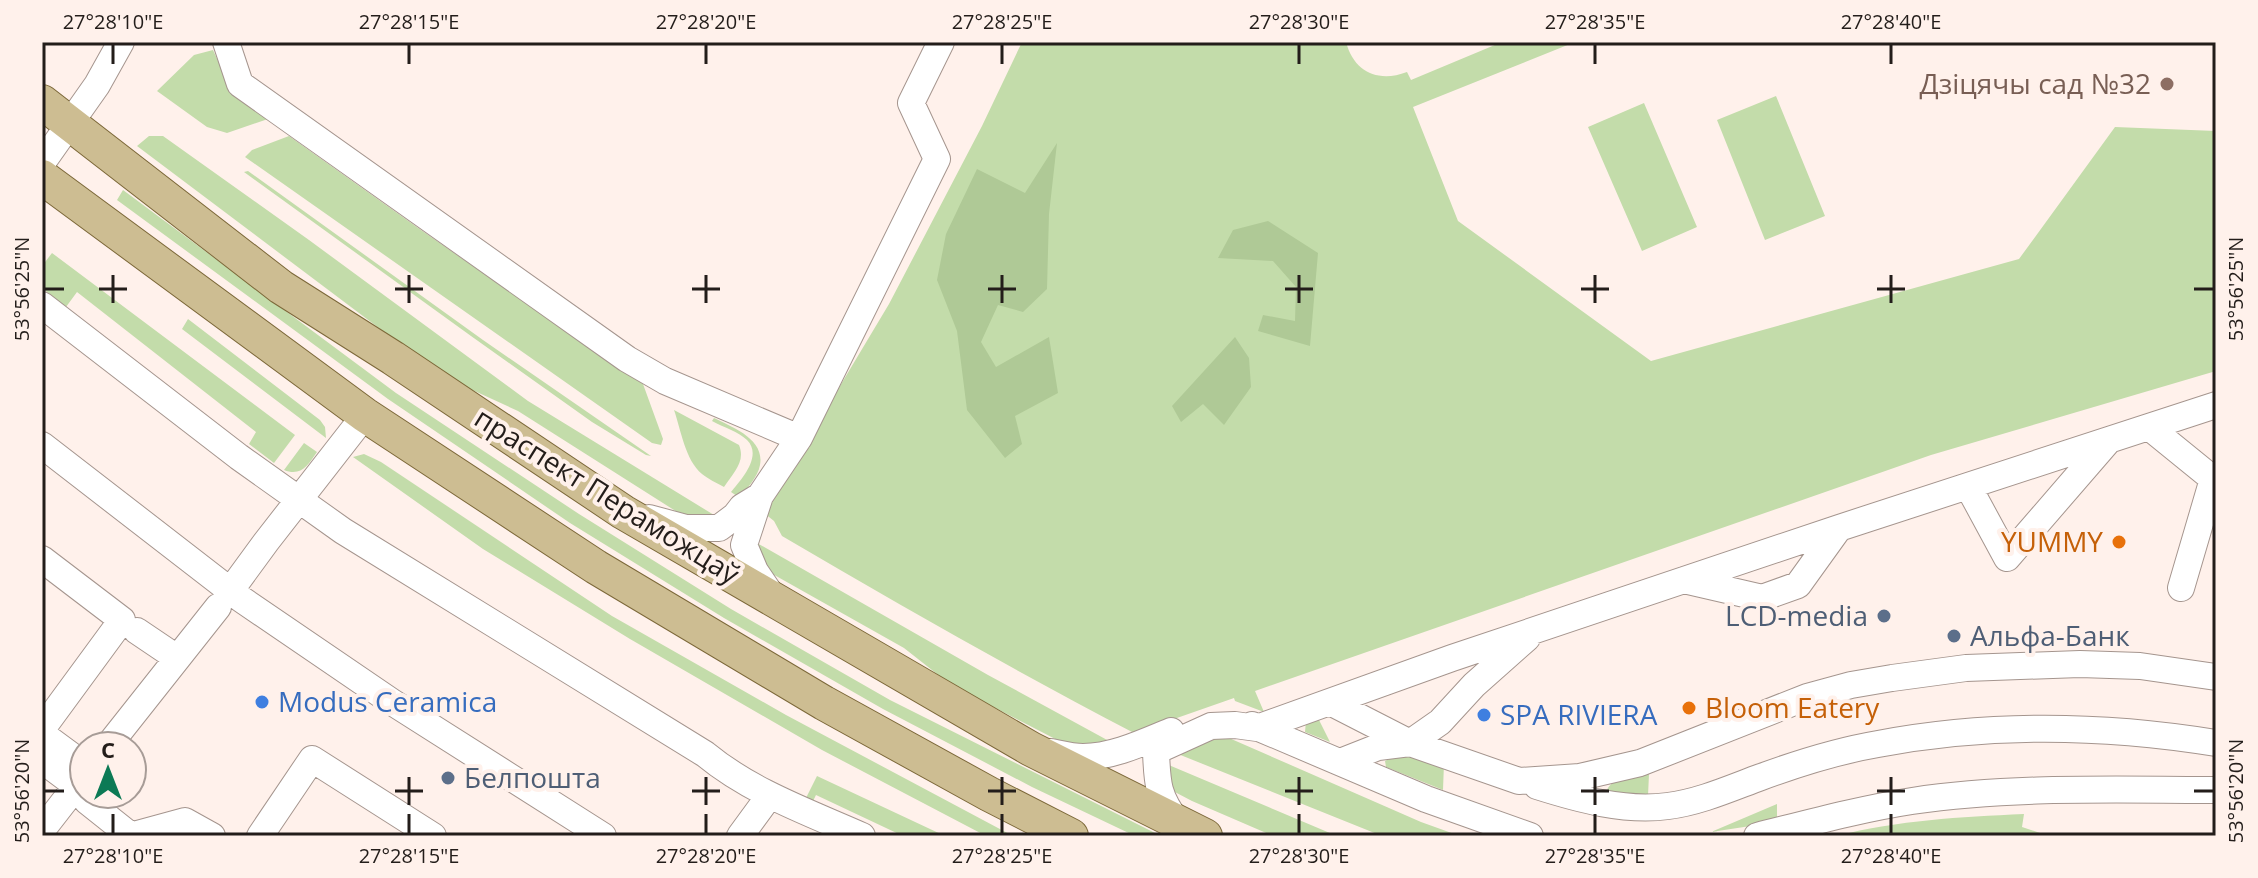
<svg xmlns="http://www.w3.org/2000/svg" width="2258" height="878" font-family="'Open Sans',sans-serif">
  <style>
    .green { fill: #c3dcaa }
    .forest { fill: #afc996 }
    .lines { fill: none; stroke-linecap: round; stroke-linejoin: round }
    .minor-casing { stroke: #a5958e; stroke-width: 28 }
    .major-casing { stroke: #7c6839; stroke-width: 36 }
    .minor { stroke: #fff; stroke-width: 26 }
    .major { stroke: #cdbd92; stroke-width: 34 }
    .ticks { fill: none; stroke: #231d1a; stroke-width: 3 }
    .education-dot { fill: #8d6e63; stroke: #fff1eb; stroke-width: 3 }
    .food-dot { fill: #e8710a; stroke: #fff1eb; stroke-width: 3 }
    .service-dot { fill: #5c6f8a; stroke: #fff1eb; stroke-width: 3 }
    .shop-dot { fill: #3f7fe0; stroke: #fff1eb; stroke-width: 3 }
    .labels { text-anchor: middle; stroke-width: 8; stroke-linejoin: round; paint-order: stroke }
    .education-label { font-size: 28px; fill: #785e54; stroke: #fff1eb; text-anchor: end }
    .street-label { font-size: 28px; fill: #231d1a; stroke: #fff1eb }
    .food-label { font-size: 28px; fill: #c56008; stroke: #fff1eb; text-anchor: end }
    .service-label { font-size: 28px; fill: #4e5e75; stroke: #fff1eb; text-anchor: start }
    .shop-label { font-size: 28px; fill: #366cbe; stroke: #fff1eb; text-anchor: start }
    .neatline { fill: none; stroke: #231d1a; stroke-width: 3 }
    .ticks-label { font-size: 20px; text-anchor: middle; fill: #231d1a }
  </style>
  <rect width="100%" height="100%" fill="#fff1eb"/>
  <path class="green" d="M1022,42H1346C1354,72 1378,83 1407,72L1411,80L1502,42H1575L1413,107L1458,221L1651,361L2019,259L2115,127L2216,131V371L1931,455L1255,691L1264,712L1235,701L1234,698L1134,733C1015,671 898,604 782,536L774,521L764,513L889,304L982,126Z
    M213,50L233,94L268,119L227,133L207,127L157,91L194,55Z
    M1776,96L1825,216L1765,240L1717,120Z
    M1644,103L1697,227L1642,251L1588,127Z
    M149,136H163L309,240L528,401L714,515L685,517L518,411L444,377L137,146Z
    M289,136L421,230L643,384L663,439L661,445L652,443L245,157L252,150Z
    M248,171L483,340L651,456L646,455L592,422L471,336L244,172Z
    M123,190L396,393L579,514L731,609L890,700L1161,836H1135L1032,787L883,709L724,618L570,523L388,399L117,200Z
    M52,253L295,435L274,463L249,444L256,432L77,292L66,307L42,288V266Z
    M188,319L320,420L325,427L326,438L182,329Z
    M674,410L739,445C746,462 733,473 724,487C717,483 708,479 702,474C685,460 681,430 674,410Z
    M714,418C732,427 765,439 760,465C758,477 747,488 740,498L731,492C741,480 763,456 747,440C739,432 723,427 712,421Z
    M304,443L317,452C308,465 301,477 284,470Z
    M364,454L381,462L612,616L786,715L1013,836H986L822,750L630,639L483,549L353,457Z
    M757,543L988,675L1109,741L1086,748L1065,744L951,685L904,648L769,572Z
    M1317,716L1330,742L1305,732L1306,721Z
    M1212,736L1229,738L1421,822L1460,836H1382L1178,754Z
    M1401,753L1444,763L1443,790L1386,767L1385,761Z
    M1164,763L1337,836H1273L1192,801L1171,790Z
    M1649,774L1648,796L1606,794C1609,776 1633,777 1649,774Z
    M817,776L945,836H903L816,795L813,801L805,800Z
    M1777,804V822L1711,832Z
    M2024,814L2022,827L2049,836H1836C1900,820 1959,817 2024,814Z"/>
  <path class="forest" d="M1057,143L1049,214L1047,289L1023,312L998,305L981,342L996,367L1049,337L1058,393L1015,416L1022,444L1005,458L967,410L957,331L937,280L946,234L977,169L1025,193Z
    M1268,221L1318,253L1310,346L1258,331L1263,315L1295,321L1296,287L1273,261L1218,258L1233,230Z
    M1235,337L1249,358L1251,387L1224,425L1203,404L1181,422L1172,406Z"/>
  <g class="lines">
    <g class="minor-casing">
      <path id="minor" d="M226,42L240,84L627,359L665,381L799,438L760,496L744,545L755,571L772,596
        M42,163L97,85L121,42
        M42,305L239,457L343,531L705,754C751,792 808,812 862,836
        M2149,427L2213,479L2216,475
        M799,438L937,159L911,103L941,42
        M42,445L241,599L392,702L603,836
        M1968,486L2007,558L2109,440
        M649,518L686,528H719L735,516L742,507L760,496
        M42,559L122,620L42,729
        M1684,580L1762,598L1798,585L1839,528
        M236,583L266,542L365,415
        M2181,588L2213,479
        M137,631L177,658
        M1330,702L1410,743L1440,722L1474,685L1527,638
        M1252,725L1426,799L1530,836
        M42,734L84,765
        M108,746L218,607
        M1051,752C1061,754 1073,757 1083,757C1113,757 1144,742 1171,731
        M42,760L77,786L87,801L131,836
        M1340,762L1378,747L1410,743L1519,781L1580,777L1640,763L1807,697L1851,685L1892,678L1966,668L2080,664L2140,666L2216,677
        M1537,786C1578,799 1625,812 1668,806C1700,802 1731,788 1761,777C1799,763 1837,751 1878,744C1989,723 2105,725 2216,743
        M1178,823C1158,797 1157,784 1156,751L1211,726L1235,725L1257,728L1452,658L1839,528L2216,405
        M42,830L84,776
        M130,836L185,821L212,836
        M260,836L312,759L433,836
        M740,836L770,795
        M1757,836C1809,823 1860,809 1912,801C2012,786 2115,790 2216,790"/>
    </g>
    <g class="major-casing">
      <path id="major" d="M42,102L281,287L393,358L623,512L1031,749L1205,836
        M42,177L365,415L596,567L824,703L989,794L1071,836"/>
    </g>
    <use href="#minor" class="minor"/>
    <use href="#major" class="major"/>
  </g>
  <path class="ticks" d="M113,44V64M409,44V64M706,44V64M1002,44V64M1299,44V64M1595,44V64M1891,44V64M113,275V303M409,275V303M706,275V303M1002,275V303M1299,275V303M1595,275V303M1891,275V303M44,289H64M99,289H127M395,289H423M692,289H720M988,289H1016M1285,289H1313M1581,289H1609M1877,289H1905M2194,289H2214M409,777V805M706,777V805M1002,777V805M1299,777V805M1595,777V805M1891,777V805M44,791H64M395,791H423M692,791H720M988,791H1016M1285,791H1313M1581,791H1609M1877,791H1905M2194,791H2214M113,814V834M409,814V834M706,814V834M1002,814V834M1299,814V834M1595,814V834M1891,814V834"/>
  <circle class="education-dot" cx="2167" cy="84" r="8"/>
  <g class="food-dot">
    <circle cx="2119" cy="542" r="8"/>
    <circle cx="1689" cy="708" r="8"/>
  </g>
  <g class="service-dot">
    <circle cx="1884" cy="616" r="8"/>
    <circle cx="1954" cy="636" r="8"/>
    <circle cx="448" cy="778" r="8"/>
  </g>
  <g class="shop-dot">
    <circle cx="262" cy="702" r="8"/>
    <circle cx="1484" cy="715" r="8"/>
  </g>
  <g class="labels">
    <g class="education-label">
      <text x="2151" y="94">Дзіцячы сад №32</text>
    </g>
    <g class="street-label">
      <text transform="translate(607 496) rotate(32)" y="10">праспект Пераможцаў</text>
    </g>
    <g class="food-label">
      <text x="2103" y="552">YUMMY</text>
      <text x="1705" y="718" text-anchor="start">Bloom Eatery</text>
    </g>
    <g class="service-label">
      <text x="1868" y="626" text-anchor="end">LCD-media</text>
      <text x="1970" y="646">Альфа-Банк</text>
      <text x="464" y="788">Белпошта</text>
    </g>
    <g class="shop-label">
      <text x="278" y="712">Modus Ceramica</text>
      <text x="1500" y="725">SPA RIVIERA</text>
    </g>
  </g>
  <rect width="2258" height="878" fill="none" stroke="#fff1eb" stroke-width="88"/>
  <g transform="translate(108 770)"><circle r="38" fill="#fff1eb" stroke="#a79c97" stroke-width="2"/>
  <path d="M0-6L14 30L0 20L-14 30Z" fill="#0c7a55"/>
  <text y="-12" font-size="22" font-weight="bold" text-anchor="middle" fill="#231d1a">С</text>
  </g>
  <rect x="44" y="44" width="2170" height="790" class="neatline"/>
  <g class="ticks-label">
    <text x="113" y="29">27°28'10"E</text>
    <text x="409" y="29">27°28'15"E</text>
    <text x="706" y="29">27°28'20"E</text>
    <text x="1002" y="29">27°28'25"E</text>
    <text x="1299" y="29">27°28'30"E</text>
    <text x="1595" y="29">27°28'35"E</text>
    <text x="1891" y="29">27°28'40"E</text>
    <text transform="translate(22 289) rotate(-90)" y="7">53°56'25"N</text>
    <text transform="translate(2236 289) rotate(-90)" y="7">53°56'25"N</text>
    <text transform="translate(22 791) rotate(-90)" y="7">53°56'20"N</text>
    <text transform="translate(2236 791) rotate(-90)" y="7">53°56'20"N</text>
    <text x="113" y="863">27°28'10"E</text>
    <text x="409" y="863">27°28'15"E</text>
    <text x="706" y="863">27°28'20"E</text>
    <text x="1002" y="863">27°28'25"E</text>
    <text x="1299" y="863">27°28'30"E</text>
    <text x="1595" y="863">27°28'35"E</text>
    <text x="1891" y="863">27°28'40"E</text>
  </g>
</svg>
